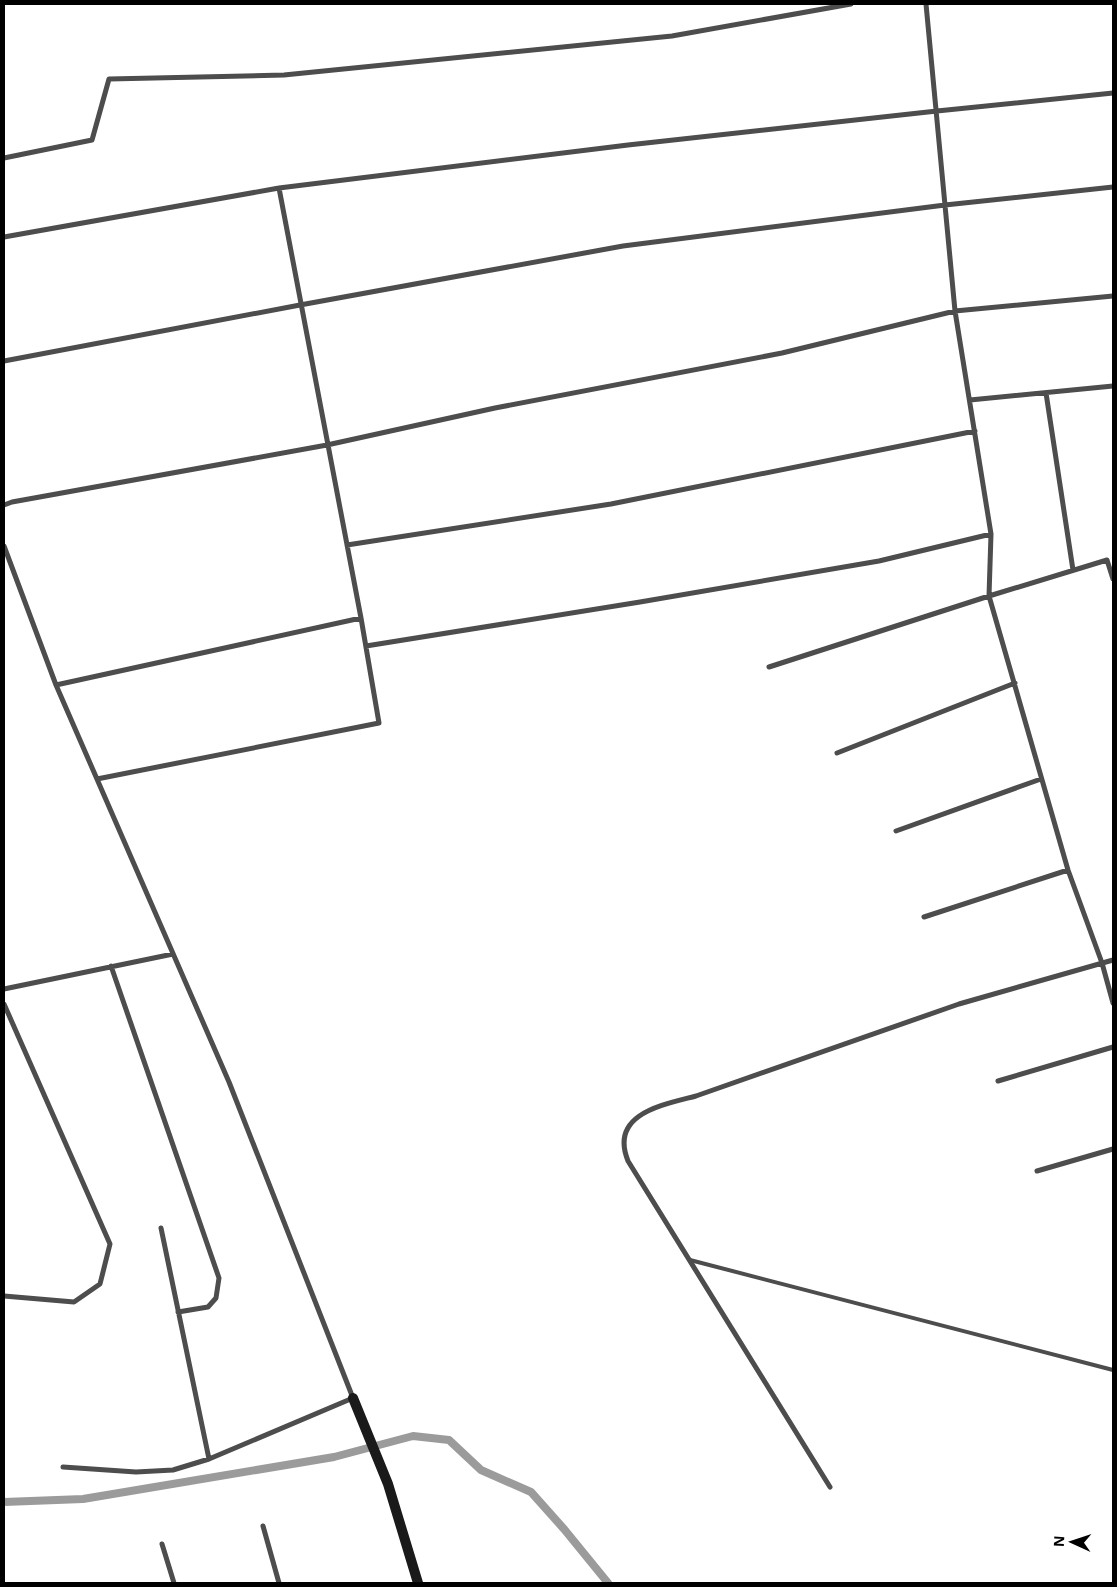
<svg xmlns="http://www.w3.org/2000/svg" width="1117" height="1587" font-family="'Noto Sans',sans-serif">
  <style>
    .lines { fill: none; stroke-linecap: round; stroke-linejoin: round }
    .stream { stroke: #9b9b9b; stroke-width: 8 }
    .lane { stroke: #4d4d4d; stroke-width: 4 }
    .street { stroke: #4d4d4d; stroke-width: 5 }
    .secondary { stroke: #1a1a1a; stroke-width: 10 }
  </style>
  <rect width="100%" height="100%" fill="#fff"/>
  <g class="lines">
    <path class="stream" d="M4,1502L83,1499L334,1457L413,1436L449,1440L481,1470L531,1492L564,1529L608,1583"/>
    <path class="lane" d="M690,1260L1113,1370"/>
    <path class="street" d="M926,4L955,311L991,534L989,596L1107,560L1113,579
      M4,158L92,140L109,79L284,75L672,36L851,4
      M4,237L279,188L628,145L937,111L1113,93
      M4,361L300,305L623,246L945,205L1113,187
      M1046,393L1073,570
      M970,400L1113,386
      M4,505L12,502L327,445L495,408L782,353L955,311L1113,296
      M347,545L611,504L975,431
      M4,546L56,685L229,1082L353,1398L209,1459L173,1470L136,1472L63,1467
      M366,646L640,602L879,561L991,534
      M769,667L989,596L1068,870L1102,963L1113,1003
      M56,685L361,618
      M837,753L1015,683
      M97,779L379,723L361,618L279,188
      M896,831L1041,779
      M924,917L1068,870
      M111,966L219,1278L216,1298L208,1307L178,1312
      M4,989L173,954
      M4,1004L110,1244L100,1284L74,1302L4,1296
      M998,1081L1113,1047
      M1037,1171L1113,1149
      M161,1228L209,1459
      M830,1487L628,1161C609,1114 662,1105 696,1096L959,1004L1113,960
      M263,1526L279,1583
      M162,1544L174,1583"/>
    <path class="secondary" d="M353,1398L388,1484L418,1583"/>
  </g>
  <rect width="1117" height="1587" fill="none" stroke="#000000" stroke-width="10"/>
  <g transform="translate(1072 1542) rotate(273)" stroke="#ffffff" stroke-width="4" paint-order="stroke">
  <path d="M0-4L9 19L0 12L-9 19Z" fill="#000000"/>
  <text y="-8" font-size="14" font-weight="bold" text-anchor="middle" fill="#000000">N</text>
  </g>
</svg>
